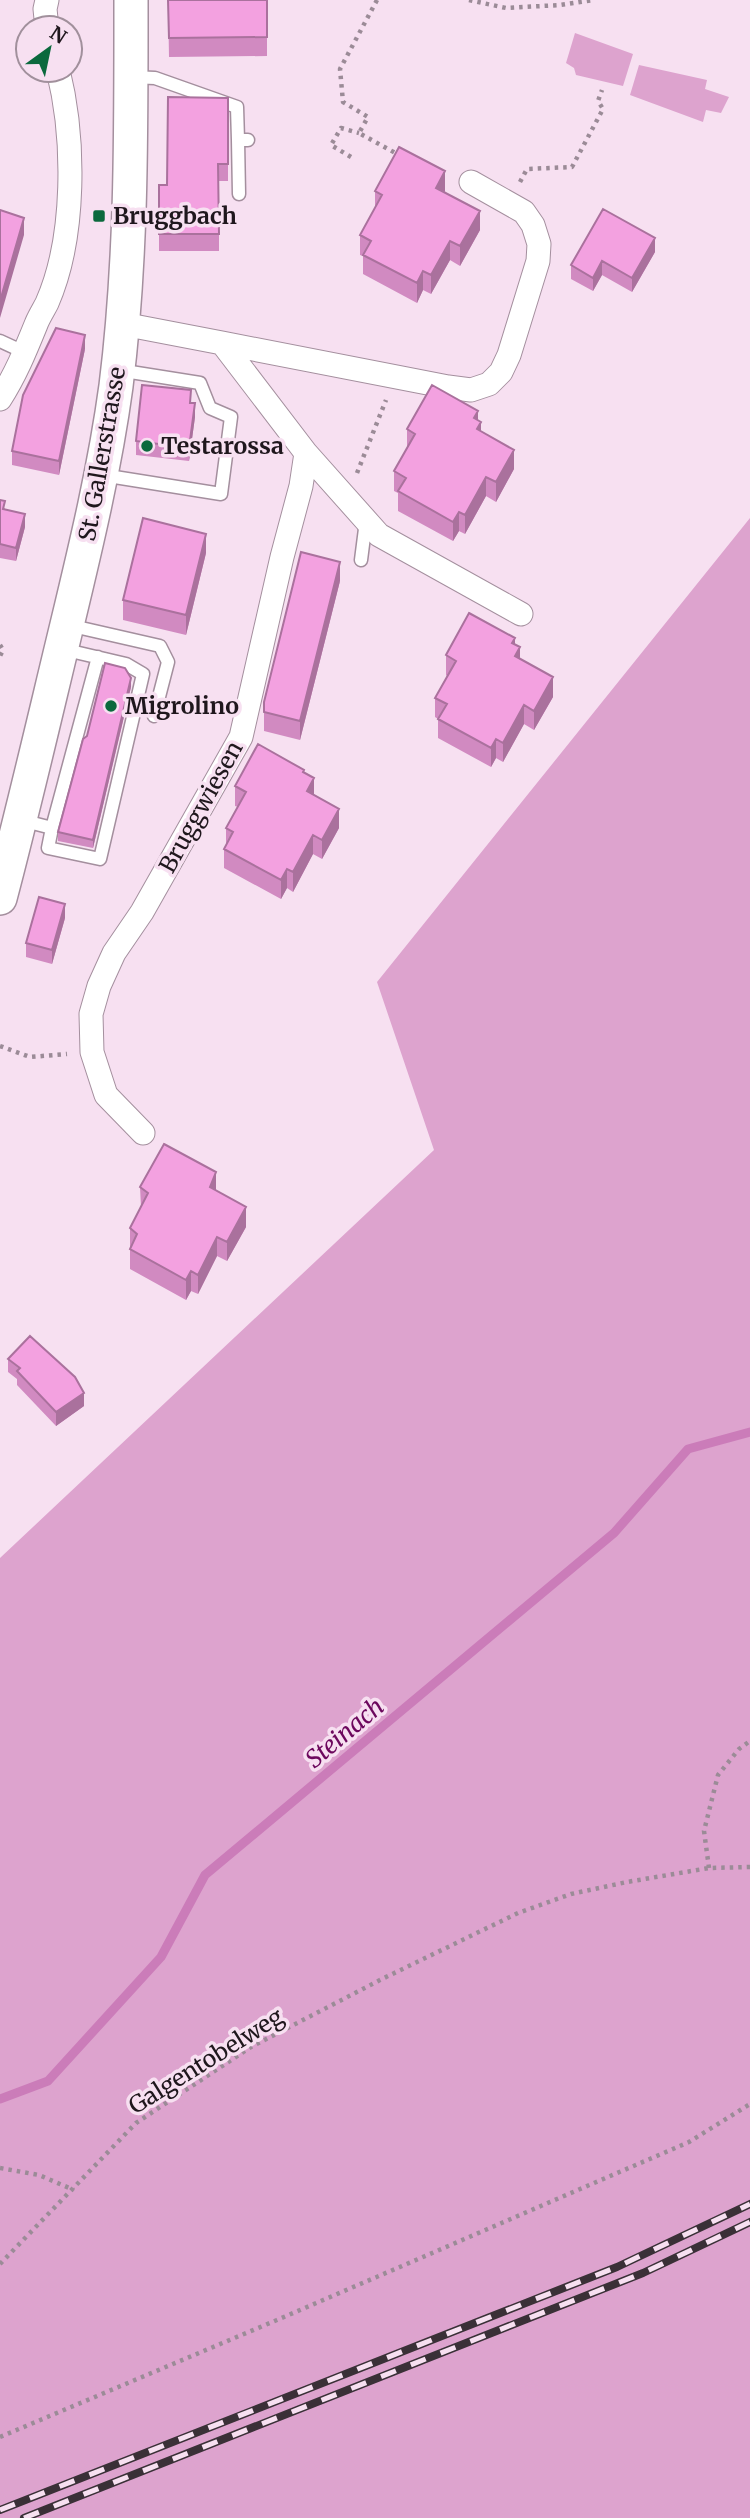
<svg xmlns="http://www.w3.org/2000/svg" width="750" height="2518" font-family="Merriweather,serif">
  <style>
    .green { fill: #dda3ce }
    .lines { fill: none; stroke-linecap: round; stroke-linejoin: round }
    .stream { stroke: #cb7cb9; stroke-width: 9 }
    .lane-casing { stroke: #a48f9e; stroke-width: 15 }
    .street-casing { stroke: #a48f9e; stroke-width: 25 }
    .secondary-casing { stroke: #a48f9e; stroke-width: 36 }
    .path { stroke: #9b8b97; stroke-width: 4.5; stroke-dasharray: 3.5 5; stroke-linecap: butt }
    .lane { stroke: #fff; stroke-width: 12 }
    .street { stroke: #fff; stroke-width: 23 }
    .secondary { stroke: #fff; stroke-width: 33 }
    .rail-casing { stroke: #3a3037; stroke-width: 8 }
    .rail { stroke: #f7e0f1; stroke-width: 5; stroke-dasharray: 16; stroke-linecap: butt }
    .wall { fill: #d18ac1 }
    .shaded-wall { fill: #aa719d }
    .building { fill: #f3a1e0; stroke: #aa719d; stroke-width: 2 }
    .poi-dot { fill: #0b693d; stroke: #f7e0f1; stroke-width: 2.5 }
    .labels { text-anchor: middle; stroke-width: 7; stroke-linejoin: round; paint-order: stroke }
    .poi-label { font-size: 23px; font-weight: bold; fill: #1f171d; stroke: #f7e0f1; text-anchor: start }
    .street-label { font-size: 23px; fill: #1f171d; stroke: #f7e0f1 }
    .water-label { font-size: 24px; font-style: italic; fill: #6c085d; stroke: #f7e0f1 }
  </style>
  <rect width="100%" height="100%" fill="#f7e0f1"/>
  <path class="green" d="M575,33L633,54L623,86L576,75L574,68L566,63Z
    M639,65L707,80L705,89L729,97L721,113L706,110L703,122L630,95Z
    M750,518V2518H0V1558L434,1150L377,982Z"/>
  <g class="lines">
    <path class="stream" d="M0,2099L48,2081L161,1957L205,1875L614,1533L688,1449L750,1432"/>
    <g class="lane-casing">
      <path id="lane" d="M131,77L155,78L237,107L238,140H248
        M238,140L239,194
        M0,341L26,353
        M102,475L221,494L231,417L210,408L200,383L118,370
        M361,560L366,521
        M68,625L160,646L168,662L154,716
        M21,820L52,828L48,848L100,859L143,674L126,664L62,649
        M52,828L98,657"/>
    </g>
    <g class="street-casing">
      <path id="street" d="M47,28L45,9L47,0
        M123,324L222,343L306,453L301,486L282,557L241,737L142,912L114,953L99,986L91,1014L92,1052L106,1095L143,1133
        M222,343L448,387L471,390L489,384L501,372L509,355L538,261L539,244L533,225L524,212L471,182
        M0,399C16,374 26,349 37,322C40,315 44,309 47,303C76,237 75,138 58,70
        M306,453L379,535L521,614"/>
    </g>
    <g class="secondary-casing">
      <path id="secondary" d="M0,898C24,807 45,716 67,625C86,546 105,467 116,386C132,258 131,129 131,0"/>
    </g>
    <path class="path" d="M377,0L340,69L343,102L368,117L359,133L399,155
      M469,0L506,8L560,5L593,0
      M351,157L331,145L341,128L359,133
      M520,182L527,169L572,167L603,109L598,101L602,90
      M357,473L386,400
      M0,645L3,650L0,656
      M0,1046L30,1057L67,1054
      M709,1868L704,1831L718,1775L739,1749L750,1741
      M0,2168L39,2175L74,2190
      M0,2264L136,2123L251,2047L382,1979L518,1913L571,1894L627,1882L709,1868L750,1867
      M0,2437L277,2320L689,2142L750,2104"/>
    <use href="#lane" class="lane"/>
    <use href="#street" class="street"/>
    <use href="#secondary" class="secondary"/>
    <g class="rail-casing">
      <path id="rail" d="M0,2510L617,2267L750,2204
        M24,2518L643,2273L750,2222"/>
    </g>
    <use href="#rail" class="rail"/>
  </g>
  <path class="wall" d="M168,0H267V56L169,57Z
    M228,98V181H219V251H159V185H167Z
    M375,191H445L444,192L480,230L460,266L450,260L431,294L423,290L417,303L363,274V256L360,255V235L375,208Z
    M655,252L632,292L602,275L593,291L571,279V265Z
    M85,349L59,475L12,465V451Z
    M191,403L195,417L189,461L136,455V441Z
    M478,421L481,432L514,469L496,502L486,496L465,534L459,531L453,541L398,511V493L394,491V471L407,449V429Z
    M0,500L5,509L25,527L16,561L0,558Z
    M206,553L186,635L123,620V600Z
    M340,581L300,740L264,731V702Z
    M515,645L520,659L553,697L534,730L524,724L503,762L496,758L491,767L438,738V719L435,717V698L447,676L446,675V655Z
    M131,687L93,848L58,841V832L87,736Z
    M304,773L314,795L339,828L322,859L313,854L293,892L287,888L281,899L224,868V849L226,845V828L238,807L235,806V786Z
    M65,918L52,964L26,957V943Z
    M140,1187L216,1190L246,1227L227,1261L217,1256L198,1294L191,1291L186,1300L130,1269V1228L141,1207Z
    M8,1359L84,1406L56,1426L17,1385V1379L8,1372Z"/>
  <path class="shaded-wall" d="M445,171V191L436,207V188Z
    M480,211V230L460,266V246Z
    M24,218V235L0,318V301Z
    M655,238V252L632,292V278Z
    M450,241V260L431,294V275Z
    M602,261V275L593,291V278Z
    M423,271V290L417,303V283Z
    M85,335V349L59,475V461Z
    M195,403V417L189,461V448Z
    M478,411V428L481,422V442L474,418Z
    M514,450V469L496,502V482Z
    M486,477V496L465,534V515Z
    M459,512V531L453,541V522Z
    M25,514V527L16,561V548Z
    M206,534V553L186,635V615Z
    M340,562V581L300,740V721Z
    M515,638V656L520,647V667L515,676L512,643Z
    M553,677V697L534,730V711Z
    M131,678V687L93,848V840Z
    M524,705V724L503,762V743Z
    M496,739V758L491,767V748Z
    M314,778V798L307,791Z
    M339,809V828L322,859V840Z
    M313,835V854L293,892V872Z
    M287,869V888L281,899V880Z
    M65,904V918L52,964V950Z
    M216,1172V1192L210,1187Z
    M246,1207V1227L227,1261V1242Z
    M217,1237V1256L198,1294V1275Z
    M191,1271V1291L186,1300V1280Z
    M84,1393V1406L56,1426V1412Z"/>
  <path class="building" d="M168,0H267V37L169,38Z
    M168,97L228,98V164H218L219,234H159V185H167Z
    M399,147L445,171L436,188L480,211L460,246L450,241L431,275L423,271L417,283L363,255L371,241L360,235L382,195L375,191Z
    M603,209L655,238L632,278L602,261L593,278L571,265Z
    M0,210L24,218L0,301Z
    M56,328L85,335L59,461L12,451L23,395Z
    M142,385L191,390L190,403H195L189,448L136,441Z
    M432,385L478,411L474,418L481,422L477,429L514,450L496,482L486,477L465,515L459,512L453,522L398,491L406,478L394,471L415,434L407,429Z
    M0,500L5,501L3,509L25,514L16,548L0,544Z
    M143,518L206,534L186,615L123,600Z
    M301,552L340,562L300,721L264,712V702Z
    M469,613L515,638L512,643L520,647L515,656L553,677L534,711L524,705L503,743L496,739L491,748L438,719L447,704L435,698L456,661L446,655Z
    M105,663L125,668L131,678L93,840L58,832L83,739L87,736Z
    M258,744L304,770L303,772L314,778L307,791L339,809L322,840L313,835L293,872L287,869L281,880L224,849L233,832L226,828L246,792L235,786Z
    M39,897L65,904L52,950L26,943Z
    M164,1144L216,1172L210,1187L246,1207L227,1242L217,1237L198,1275L191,1271L186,1280L130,1249L137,1234L130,1228L148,1193L140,1187Z
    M30,1336L75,1377L84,1393L56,1412L17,1371L20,1368L8,1359Z"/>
  <g class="poi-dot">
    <rect x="92" y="209" width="14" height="14" rx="3.5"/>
    <circle cx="147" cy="446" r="7"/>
    <circle cx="111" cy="706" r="7"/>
  </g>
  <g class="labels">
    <g class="poi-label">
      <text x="113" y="224">Bruggbach</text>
      <text x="161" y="454">Testarossa</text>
      <text x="125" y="714">Migrolino</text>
    </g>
    <g class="street-label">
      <text transform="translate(102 454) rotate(-80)" y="8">St. Gallerstrasse</text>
      <text transform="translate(201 807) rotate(-61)" y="8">Bruggwiesen</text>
      <text transform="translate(206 2061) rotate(-32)" y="8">Galgentobelweg</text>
    </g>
    <g class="water-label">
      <text transform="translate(345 1733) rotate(-40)" y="8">Steinach</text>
    </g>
  </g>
  <g transform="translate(49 49) rotate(33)"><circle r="33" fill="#f7e0f1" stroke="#a1909c" stroke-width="2"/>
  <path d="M0-5L12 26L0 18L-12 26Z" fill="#0b693d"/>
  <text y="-10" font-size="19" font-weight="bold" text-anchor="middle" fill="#1f171d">N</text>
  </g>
</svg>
